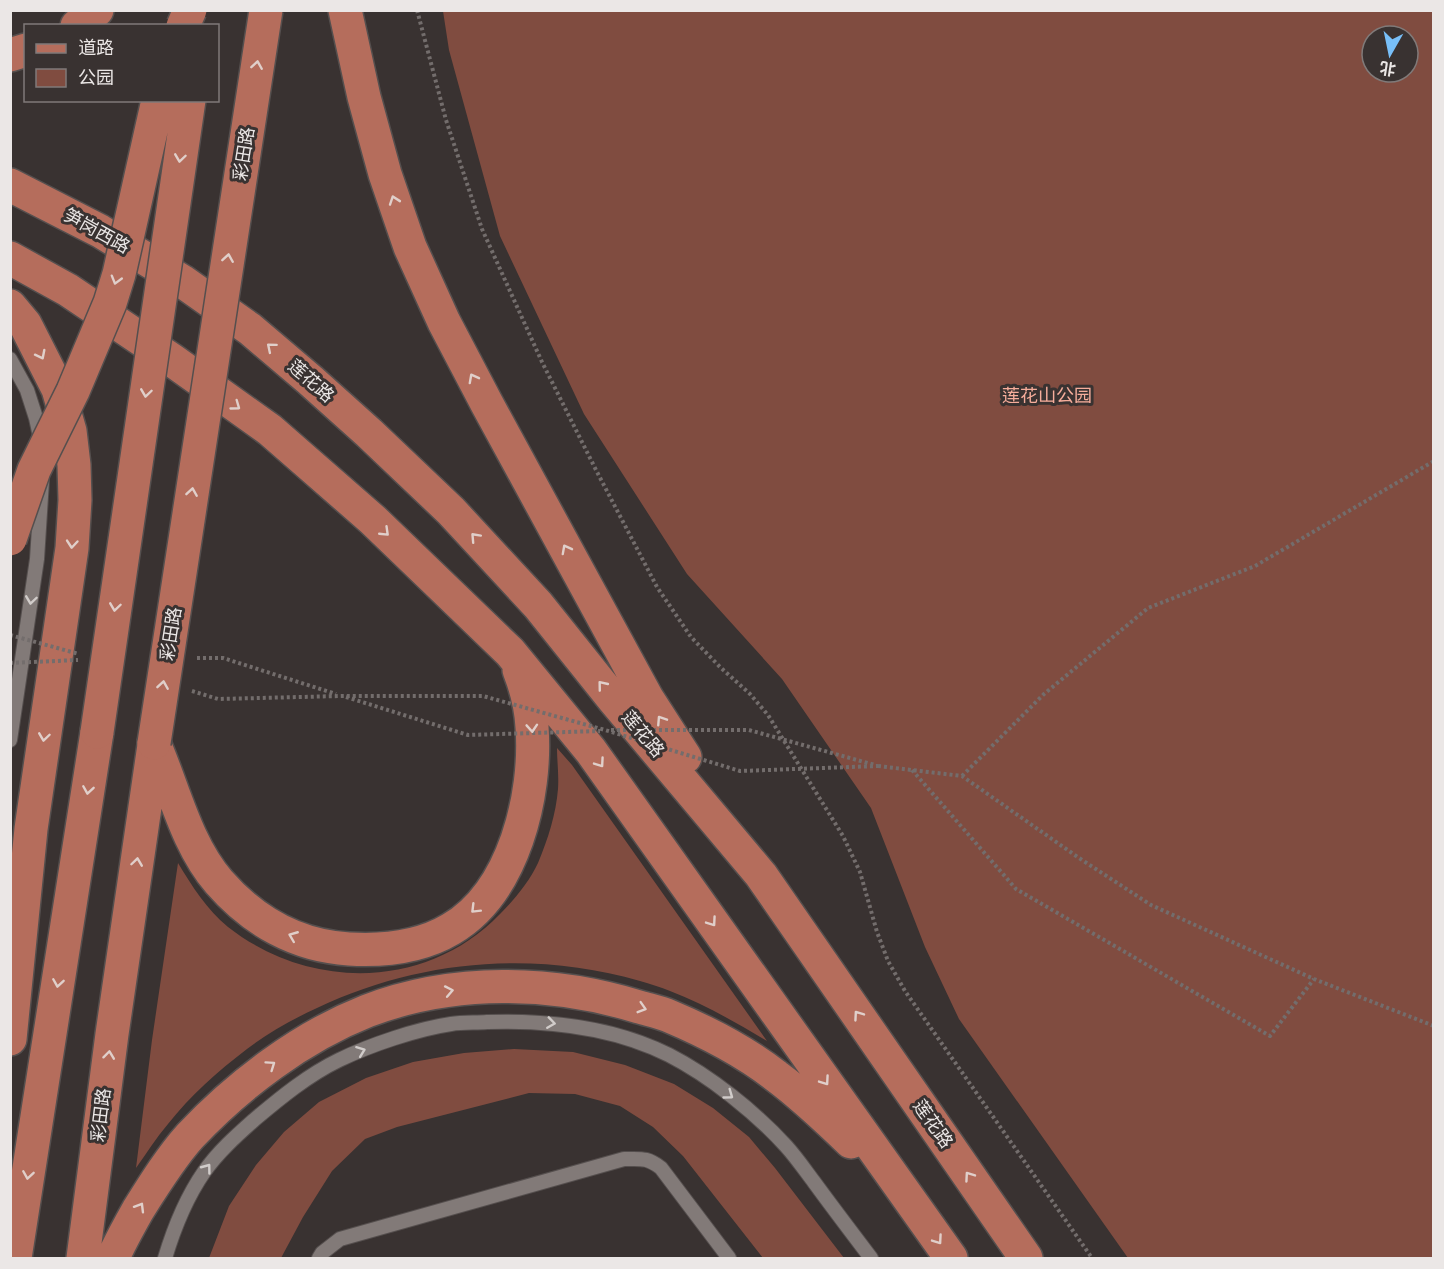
<svg xmlns="http://www.w3.org/2000/svg" width="1444" height="1269" font-family="Lato,'Noto Sans SC',sans-serif">
  <style>
    .green { fill: #804c40; fill-rule: evenodd }
    .lines { fill: none; stroke-linecap: round; stroke-linejoin: round }
    .service-casing { stroke: #554f4e; stroke-width: 16 }
    .primary-casing { stroke: #554f4e; stroke-width: 36 }
    .path { stroke: #736d6c; stroke-width: 4; stroke-dasharray: 3 3; stroke-linecap: butt }
    .service { stroke: #827a78; stroke-width: 14 }
    .primary { stroke: #b56d5c; stroke-width: 33 }
    .primary-bridge-casing { stroke: #554f4e; stroke-width: 36; stroke-linecap: butt }
    .path-bridge { stroke: #736d6c; stroke-width: 4; stroke-dasharray: 3 3; stroke-linecap: butt }
    .primary-bridge { stroke: #b56d5c; stroke-width: 33 }
    .oneway { stroke: #e0cfca }
    .oneway2 { stroke: #d1ccca }
    .labels { text-anchor: middle; stroke-width: 6; stroke-linejoin: round; paint-order: stroke }
    .street-label { font-size: 18px; fill: #ebe7e6; stroke: #393231 }
    .park-label { font-size: 18px; fill: #f6ad9b; stroke: #393231 }
  </style>
  <rect width="100%" height="100%" fill="#393231"/>
  <path class="green" d="M443,11H1433V1258H1128L959,1019L925,947L871,808L782,679L687,574L584,414L500,236L449,50ZM1372,36H1408V72H1372Z
    M557,748L572,765L767,1041C735,1022 704,1004 670,991C661,987 650,984 640,981C533,950 418,960 317,1008C293,1019 268,1033 247,1049C218,1071 190,1096 168,1124C156,1138 146,1154 136,1168L152,1040L178,863C192,886 207,910 228,927C310,991 427,990 500,914C515,899 529,882 538,863C548,839 556,814 558,789C559,775 557,761 557,748Z
    M514,1049L573,1052L625,1065L674,1084L713,1108L749,1137L775,1168L844,1258H763L683,1156L653,1127L620,1106L575,1094L529,1093L397,1127L365,1139L332,1171L303,1217L281,1258H209L229,1206L256,1165L284,1132L319,1102L366,1078L413,1062L464,1053Z"/>
  <g class="lines">
    <g class="service-casing">
      <path id="service" d="M10,359L27,390L36,418L41,441
        M10,740L37,559L42,481
        M165,1258C174,1228 186,1198 204,1172C218,1152 236,1136 254,1120C280,1098 308,1075 339,1060C370,1045 417,1029 451,1024C463,1022 476,1023 487,1022C548,1020 613,1027 669,1055C710,1076 755,1112 786,1146C796,1157 805,1170 814,1182C833,1208 852,1233 871,1258
        M319,1258L322,1253L340,1239L624,1159C641,1159 647,1157 661,1168L729,1258"/>
    </g>
    <g class="primary-casing">
      <path id="primary" d="M345,10L364,97L385,174L410,247L444,322L487,404L647,698L685,757
        M77,26L97,10
        M10,55L26,50
        M10,185L100,231L182,281L250,329L310,380L369,433L451,511L538,605L614,700L761,875L1026,1258
        M10,258L68,290L172,360L270,430L373,520L510,652L591,751L951,1258
        M10,306L25,324L58,389L70,431L74,465L75,500L72,548L31,829L10,1039
        M154,743C174,789 186,844 219,882C253,921 297,946 349,949C383,951 421,947 451,929C514,892 537,795 532,727C531,708 526,688 519,670
        M15,1258L97,732
        M83,1258L112,1034L154,745
        M113,1258C120,1242 129,1226 138,1210C153,1186 171,1157 190,1136C238,1085 301,1037 367,1011C453,978 552,980 639,1007C649,1010 660,1012 669,1016C707,1032 744,1051 776,1076C803,1096 827,1119 851,1142"/>
    </g>
    <path class="path" d="M417,10L446,120L482,229L542,362L596,470L657,587L691,637L721,668L750,694L768,715L843,836L860,872L877,932L888,961L905,991L1092,1258
      M878,766L962,776L1079,858L1151,905L1314,979L1434,1026
      M912,770L1016,889L1270,1036L1314,979
      M962,776L1044,694L1148,608L1255,566L1434,461"/>
    <use href="#service" class="service"/>
    <use href="#primary" class="primary"/>
    <g class="primary-bridge-casing">
      <path id="primary-bridge" d="M183,26L190,10
        M10,539L34,470L73,391L110,303L119,274L158,100
        M97,732L189,100
        M154,743L266,10"/>
    </g>
    <path class="path-bridge" d="M10,635L79,654
      M197,658H223L336,694
      M10,663L78,660
      M192,691L218,699L341,696H483L605,730L740,771L878,766
      M346,697L468,735L600,731
      M611,730H749L875,765"/>
    <use href="#primary-bridge" class="primary-bridge"/>
  </g>
  <defs><path id="oneway-chevron" d="M-2-3.5L2.5 0L-2 3.5" fill="none" stroke-width="1.6" stroke-linecap="round" stroke-linejoin="round" transform="scale(1.5)"/></defs>
  <g class="oneway">
    <use href="#oneway-chevron" transform="translate(257 65) rotate(-81)"/>
    <use href="#oneway-chevron" transform="translate(180 158) rotate(98)"/>
    <use href="#oneway-chevron" transform="translate(394 200) rotate(-109)"/>
    <use href="#oneway-chevron" transform="translate(228 258) rotate(-81)"/>
    <use href="#oneway-chevron" transform="translate(116 280) rotate(106)"/>
    <use href="#oneway-chevron" transform="translate(271 347) rotate(-140)"/>
    <use href="#oneway-chevron" transform="translate(41 355) rotate(63)"/>
    <use href="#oneway-chevron" transform="translate(473 378) rotate(-118)"/>
    <use href="#oneway-chevron" transform="translate(146 393) rotate(98)"/>
    <use href="#oneway-chevron" transform="translate(236 406) rotate(36)"/>
    <use href="#oneway-chevron" transform="translate(192 492) rotate(-81)"/>
    <use href="#oneway-chevron" transform="translate(385 532) rotate(44)"/>
    <use href="#oneway-chevron" transform="translate(475 537) rotate(-133)"/>
    <use href="#oneway-chevron" transform="translate(72 544) rotate(95)"/>
    <use href="#oneway-chevron" transform="translate(566 549) rotate(-118)"/>
    <use href="#oneway-chevron" transform="translate(115 607) rotate(98)"/>
    <use href="#oneway-chevron" transform="translate(163 685) rotate(-81)"/>
    <use href="#oneway-chevron" transform="translate(602 685) rotate(-129)"/>
    <use href="#oneway-chevron" transform="translate(661 720) rotate(-123)"/>
    <use href="#oneway-chevron" transform="translate(532 728) rotate(86)"/>
    <use href="#oneway-chevron" transform="translate(44 737) rotate(98)"/>
    <use href="#oneway-chevron" transform="translate(600 763) rotate(55)"/>
    <use href="#oneway-chevron" transform="translate(88 790) rotate(99)"/>
    <use href="#oneway-chevron" transform="translate(137 862) rotate(-82)"/>
    <use href="#oneway-chevron" transform="translate(475 909) rotate(135)"/>
    <use href="#oneway-chevron" transform="translate(712 922) rotate(55)"/>
    <use href="#oneway-chevron" transform="translate(293 936) rotate(-158)"/>
    <use href="#oneway-chevron" transform="translate(58 983) rotate(99)"/>
    <use href="#oneway-chevron" transform="translate(449 991) rotate(-11)"/>
    <use href="#oneway-chevron" transform="translate(642 1008) rotate(17)"/>
    <use href="#oneway-chevron" transform="translate(858 1015) rotate(-125)"/>
    <use href="#oneway-chevron" transform="translate(109 1055) rotate(-83)"/>
    <use href="#oneway-chevron" transform="translate(271 1065) rotate(-35)"/>
    <use href="#oneway-chevron" transform="translate(825 1081) rotate(55)"/>
    <use href="#oneway-chevron" transform="translate(28 1175) rotate(99)"/>
    <use href="#oneway-chevron" transform="translate(969 1176) rotate(-125)"/>
    <use href="#oneway-chevron" transform="translate(140 1207) rotate(-59)"/>
    <use href="#oneway-chevron" transform="translate(938 1240) rotate(55)"/>
  </g>
  <g class="oneway2">
    <use href="#oneway-chevron" transform="translate(31 600) rotate(98)"/>
    <use href="#oneway-chevron" transform="translate(551 1023) rotate(8)"/>
    <use href="#oneway-chevron" transform="translate(361 1051) rotate(-21)"/>
    <use href="#oneway-chevron" transform="translate(729 1095) rotate(36)"/>
    <use href="#oneway-chevron" transform="translate(207 1168) rotate(-53)"/>
  </g>
  <g class="labels">
    <g class="street-label">
      <text transform="translate(244 154) rotate(-81)" y="6">彩田路</text>
      <text transform="translate(97 231) rotate(29)" y="6">笋岗西路</text>
      <text transform="translate(311 381) rotate(41)" y="6">莲花路</text>
      <text transform="translate(171 634) rotate(-81)" y="6">彩田路</text>
      <text transform="translate(643 734) rotate(50)" y="6">莲花路</text>
      <text transform="translate(101 1115) rotate(-83)" y="6">彩田路</text>
      <text transform="translate(933 1124) rotate(55)" y="6">莲花路</text>
    </g>
    <g class="park-label">
      <text x="1047" y="402">莲花山公园</text>
    </g>
  </g>
  <rect width="1444" height="1269" fill="none" stroke="#ebe7e6" stroke-width="24"/>
  <rect x="24" y="24" width="195" height="78" fill="#393231" stroke="#807a79" stroke-width="1.5"/>
  <rect x="36" y="44" width="30" height="9" fill="#b56d5c" stroke="#807a79" stroke-width="1.5"/>
  <text x="78" y="54" font-size="18" fill="#ebe7e6">道路</text>
  <rect x="36" y="69" width="30" height="18" fill="#804c40" stroke="#807a79" stroke-width="1.5"/>
  <text x="78" y="84" font-size="18" fill="#ebe7e6">公园</text>
  <g transform="translate(1390 54) rotate(189)"><circle r="28" fill="#393231" stroke="#807a79" stroke-width="1.5"/>
  <path d="M0-4.5L10 22L0 15L-10 22Z" fill="#78bff8"/>
  <text y="-9" font-size="16" font-weight="bold" text-anchor="middle" fill="#ebe7e6">北</text>
  </g>
</svg>
